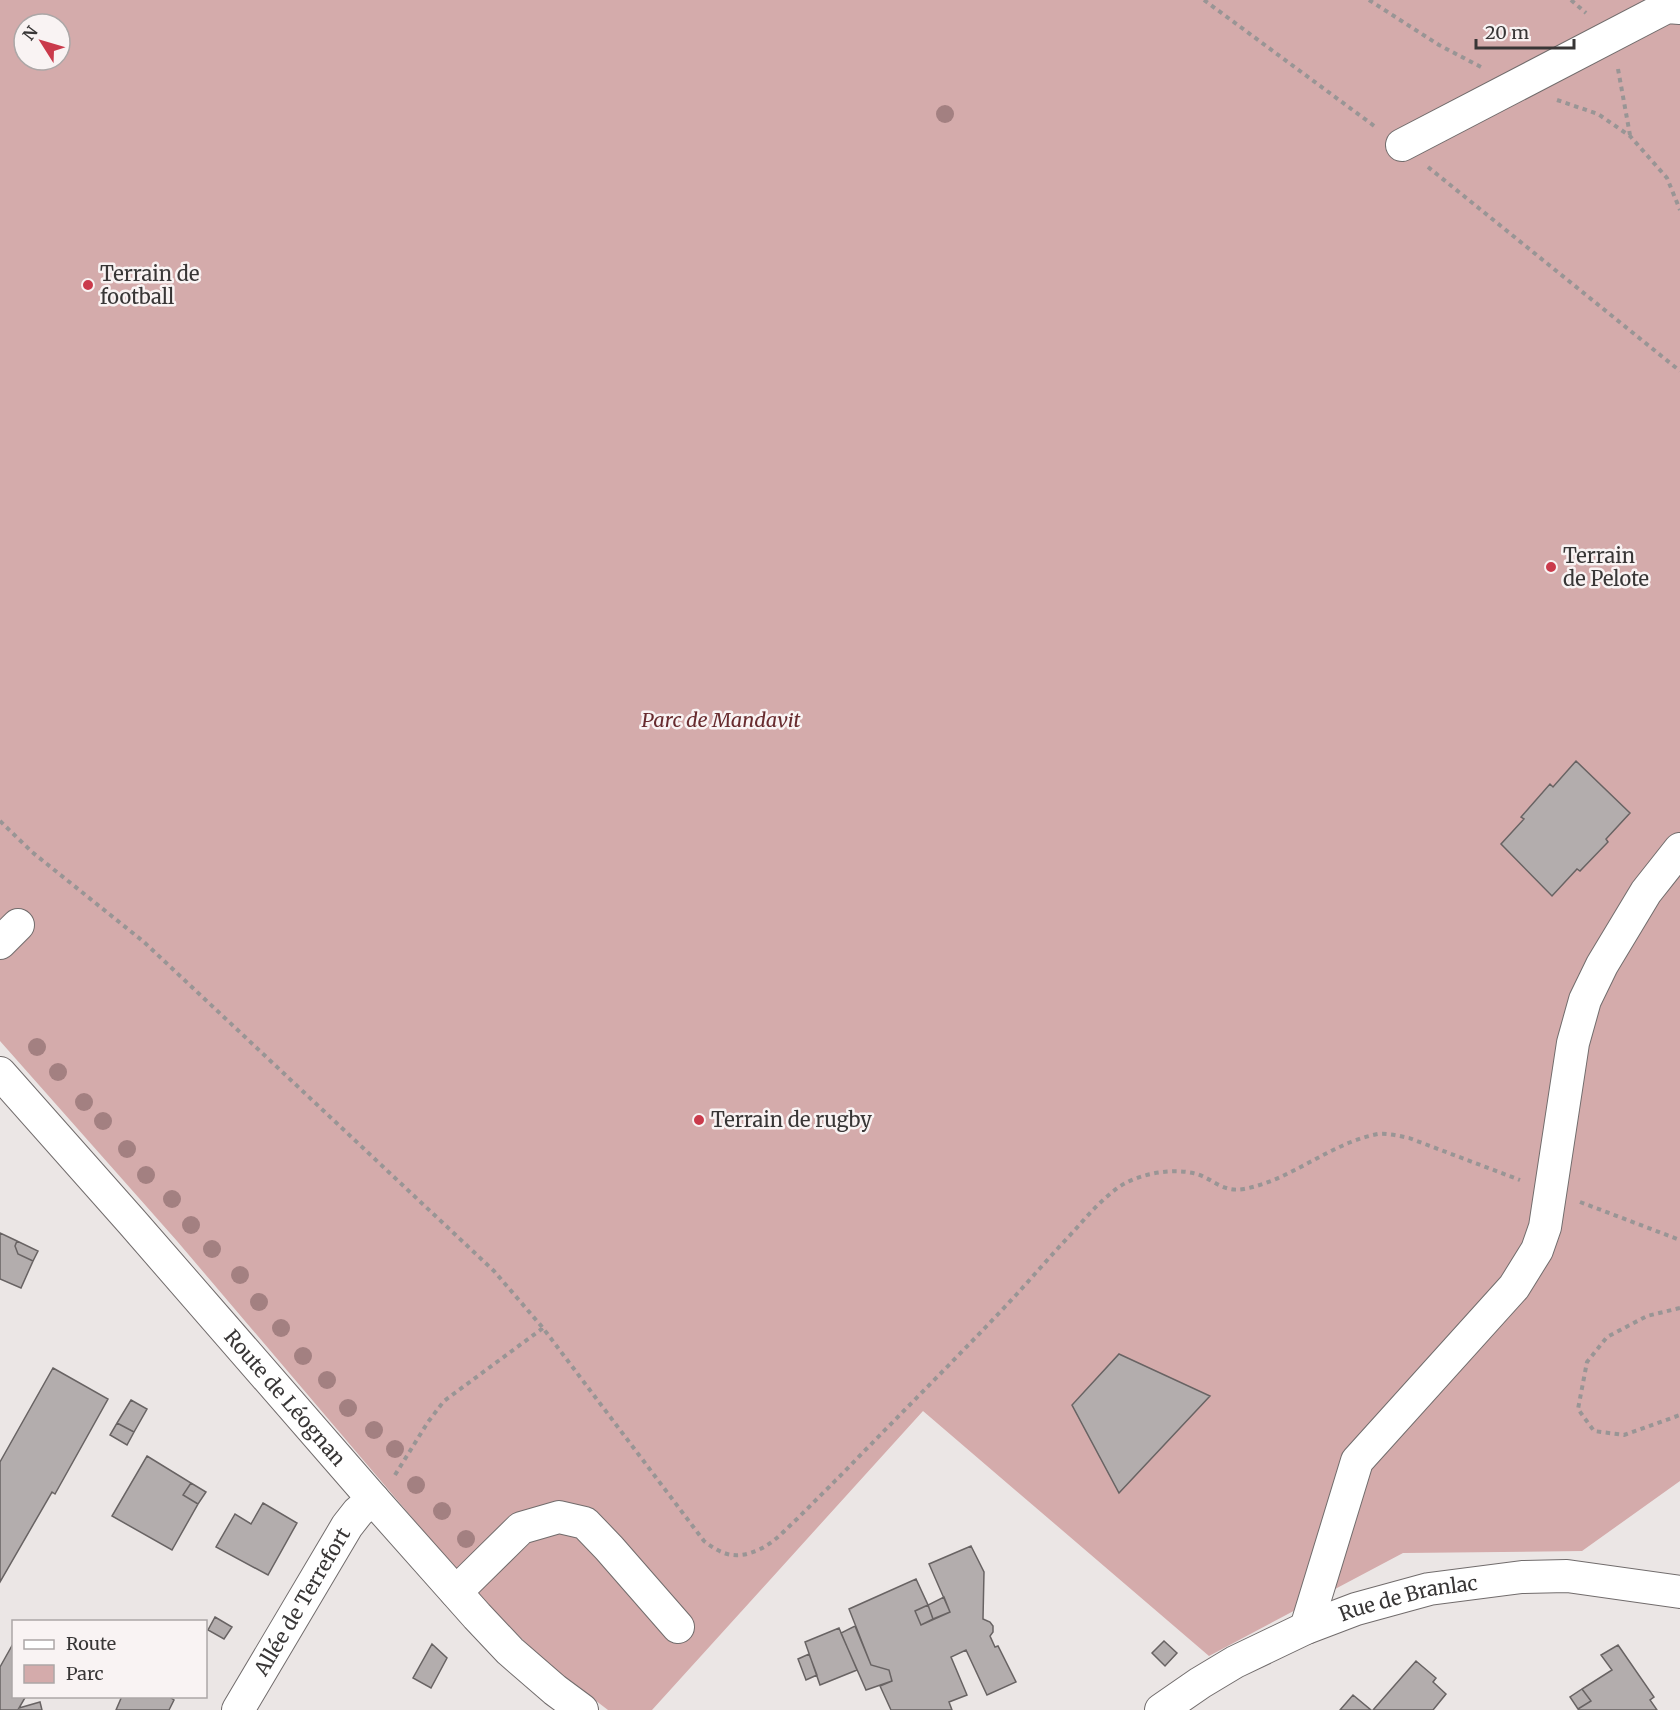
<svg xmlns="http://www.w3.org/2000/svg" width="1680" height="1710" font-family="Merriweather,serif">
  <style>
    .green { fill: #d4abab; fill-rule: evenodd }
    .building { fill: #b3adad; stroke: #686363; stroke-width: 1.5 }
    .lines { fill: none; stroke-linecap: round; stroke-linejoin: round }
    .minor-casing { stroke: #716c6c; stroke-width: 34 }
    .path { stroke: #999595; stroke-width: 4; stroke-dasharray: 4.5 4.5; stroke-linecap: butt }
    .minor { stroke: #fff; stroke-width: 32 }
    .tree { fill: #a38081 }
    .poi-dot { fill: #ca3a4b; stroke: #f9f3f3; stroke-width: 2 }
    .labels { text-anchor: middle; stroke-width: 5; stroke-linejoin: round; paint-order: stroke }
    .poi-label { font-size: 20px; fill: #383636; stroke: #f9f3f3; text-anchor: start }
    .park-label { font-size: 20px; font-style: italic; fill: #682c2f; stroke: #f9f3f3 }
    .street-label { font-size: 20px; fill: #383636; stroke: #f9f3f3 }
  </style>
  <rect width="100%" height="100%" fill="#ebe6e5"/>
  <path class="green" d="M0,0H1680V1481L1582,1551L1403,1553L1209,1656L923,1411L652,1710H608L545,1662L477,1594L177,1241L0,1041ZM24,24H60V60H24Z"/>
  <path class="building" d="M1576,761L1630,813L1606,839L1608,842L1580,871L1577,869L1552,896L1501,844L1524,819L1521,817L1550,784L1553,787Z
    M0,1233L17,1241L15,1246L18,1254L33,1261L21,1288L0,1279Z
    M17,1241L38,1251L33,1261L18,1254L15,1246Z
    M1119,1354L1210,1396L1119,1493L1072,1405Z
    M53,1368L108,1399L55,1494L52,1492L0,1582V1462Z
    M131,1400L147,1409L134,1432L117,1423Z
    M117,1423L134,1432L127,1445L110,1435Z
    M147,1456L191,1483L183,1495L198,1504L172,1550L112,1516Z
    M191,1483L206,1492L198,1504L183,1495Z
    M263,1503L297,1523L268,1575L216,1547L235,1514L251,1524Z
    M971,1546L984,1572L983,1619L990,1622L993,1626V1632L990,1636L995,1647L998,1646L1016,1682L987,1695L966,1650L951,1657L967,1695L949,1702L952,1710H891L880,1686L892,1681L889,1670L871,1665L849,1609L916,1579L928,1605L915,1611L921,1625L950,1612L929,1564Z
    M944,1597L950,1612L933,1619L928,1605Z
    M928,1605L933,1619L921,1625L915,1611Z
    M215,1617L232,1627L224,1639L208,1630Z
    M855,1626L871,1665L889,1670L892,1681L866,1690L841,1633Z
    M839,1628L857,1670L820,1685L805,1642Z
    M1164,1641L1177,1653L1165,1666L1152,1653Z
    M14,1642V1696H26L19,1708L40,1702L42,1710H0V1667Z
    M432,1644L447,1658L431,1688L413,1678Z
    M1618,1645L1654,1697L1650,1700L1657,1710H1579L1578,1709L1591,1701L1582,1689L1612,1670L1601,1655Z
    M809,1654L817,1675L806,1680L798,1659Z
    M1416,1661L1436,1678L1433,1682L1446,1694L1433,1710H1373Z
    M1582,1689L1591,1701L1578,1709L1570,1697Z
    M1353,1695L1371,1710H1340Z
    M122,1696H168L174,1700L169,1710H116Z"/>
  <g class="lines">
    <g class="minor-casing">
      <g id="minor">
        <path d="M1402,145L1667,7L1680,8"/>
        <path d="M0,943L18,925"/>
        <path id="s1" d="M0,1073L132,1222L373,1499L477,1616L510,1651L555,1690L582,1710"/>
        <path d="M456,1592L521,1528L559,1517L585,1523L609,1548L678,1627"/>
        <path d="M1306,1628L1357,1461L1514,1287L1537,1250L1545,1227L1573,1043L1585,1000L1602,965L1646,892L1680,849"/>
        <path id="s2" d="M238,1710L347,1526L358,1512L373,1499"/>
        <path id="s3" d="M1161,1710L1200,1683L1235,1662L1306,1628L1356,1609L1429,1589L1522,1577L1567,1576L1680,1592"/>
      </g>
    </g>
    <path class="path" d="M1204,0L1377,128
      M1369,0L1439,45L1481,67
      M1571,0L1586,13
      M1618,69L1630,135
      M1557,100L1598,114L1630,136L1667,178L1680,210
      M1428,167L1680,371
      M0,821L32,852L144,942L494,1271L543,1328L704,1541C722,1555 736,1560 758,1550C774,1543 785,1530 797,1519C813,1503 829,1487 845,1471C902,1412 960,1355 1016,1295C1035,1274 1054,1252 1074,1231C1088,1215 1102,1199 1119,1187C1138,1174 1170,1168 1193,1173C1212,1177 1221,1193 1244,1189C1292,1180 1330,1143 1378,1134C1389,1133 1399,1136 1409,1138L1520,1180
      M1580,1202L1680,1240
      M1680,1308L1647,1316L1607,1337L1587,1362L1578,1409L1594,1431L1624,1435L1680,1415
      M395,1475L428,1422L444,1401L543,1328"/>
    <use href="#minor" class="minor"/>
  </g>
  <g class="tree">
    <circle cx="945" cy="114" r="9"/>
    <circle cx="37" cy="1047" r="9"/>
    <circle cx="58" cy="1072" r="9"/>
    <circle cx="84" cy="1102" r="9"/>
    <circle cx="103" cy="1121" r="9"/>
    <circle cx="127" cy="1149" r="9"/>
    <circle cx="146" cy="1175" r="9"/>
    <circle cx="172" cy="1199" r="9"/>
    <circle cx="191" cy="1225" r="9"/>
    <circle cx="212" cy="1249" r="9"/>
    <circle cx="240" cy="1275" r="9"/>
    <circle cx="259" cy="1302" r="9"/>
    <circle cx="281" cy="1328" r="9"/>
    <circle cx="303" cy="1356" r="9"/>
    <circle cx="327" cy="1380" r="9"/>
    <circle cx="348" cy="1408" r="9"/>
    <circle cx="374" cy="1430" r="9"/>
    <circle cx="395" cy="1449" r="9"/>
    <circle cx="416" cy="1485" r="9"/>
    <circle cx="442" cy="1511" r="9"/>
    <circle cx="466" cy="1539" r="9"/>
  </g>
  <g class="poi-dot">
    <circle cx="88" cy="285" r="6"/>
    <circle cx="1551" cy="567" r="6"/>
    <circle cx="699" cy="1120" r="6"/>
  </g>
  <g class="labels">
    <g class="poi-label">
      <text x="100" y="281">Terrain de<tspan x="100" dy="23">football</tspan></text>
      <text x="1563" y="563">Terrain<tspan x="1563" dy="23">de Pelote</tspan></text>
      <text x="711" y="1127">Terrain de rugby</text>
    </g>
    <g class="park-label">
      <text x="721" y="727">Parc de Mandavit</text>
    </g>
    <g class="street-label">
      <text dy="7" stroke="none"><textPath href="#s1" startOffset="432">Route de Léognan</textPath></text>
      <text dy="7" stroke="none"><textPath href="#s3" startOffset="274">Rue de Branlac</textPath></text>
      <text dy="7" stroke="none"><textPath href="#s2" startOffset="126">Allée de Terrefort</textPath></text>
    </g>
  </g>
  <rect x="12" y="1620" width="195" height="78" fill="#f9f3f3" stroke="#aca7a7" stroke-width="1.5"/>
  <rect x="24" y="1640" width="30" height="9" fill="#ffffff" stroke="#aca7a7" stroke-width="1.5"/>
  <text x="66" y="1650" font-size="18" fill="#383636">Route</text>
  <rect x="24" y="1665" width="30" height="18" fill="#d4abab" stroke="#aca7a7" stroke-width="1.5"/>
  <text x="66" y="1680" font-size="18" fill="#383636">Parc</text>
  <g transform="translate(42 42) rotate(307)"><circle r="28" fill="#f9f3f3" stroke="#aca7a7" stroke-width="1.5"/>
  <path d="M0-4.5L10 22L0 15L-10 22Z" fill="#ca3a4b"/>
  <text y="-9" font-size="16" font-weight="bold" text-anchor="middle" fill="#383636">N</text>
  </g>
  <path d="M1476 39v9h98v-9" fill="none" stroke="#383636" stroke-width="3"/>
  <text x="1485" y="39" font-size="18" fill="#383636" stroke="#f9f3f3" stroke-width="4.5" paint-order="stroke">20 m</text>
</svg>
